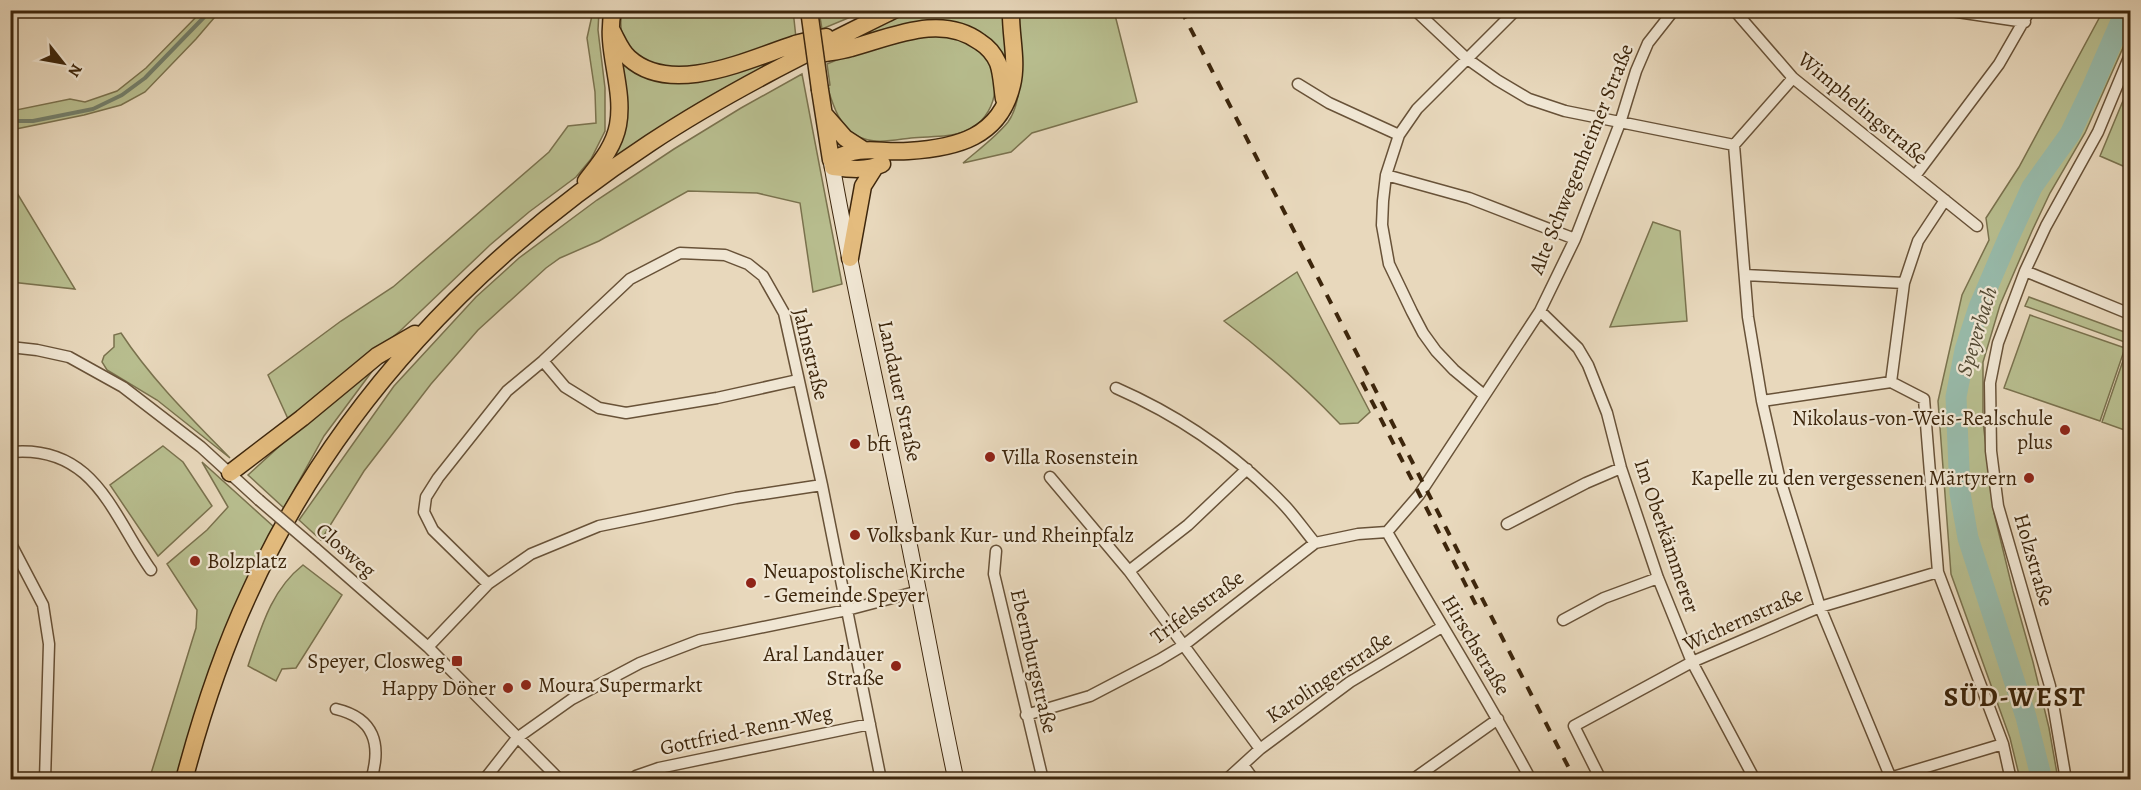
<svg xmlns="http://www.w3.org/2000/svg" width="2141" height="790" font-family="Alegreya,serif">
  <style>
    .green { fill: #b8be8f; stroke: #7a724e; stroke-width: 1.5 }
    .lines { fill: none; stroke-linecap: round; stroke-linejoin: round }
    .stream { stroke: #747f6b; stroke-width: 4 }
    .river { stroke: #98bbab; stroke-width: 21 }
    .minor-casing { stroke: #685238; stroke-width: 13 }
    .secondary-casing { stroke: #3d260c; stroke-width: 17 }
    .primary-casing { stroke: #3d260c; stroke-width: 19 }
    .minor { stroke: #f0e6d3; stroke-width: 10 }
    .secondary { stroke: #f0e6d3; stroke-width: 15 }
    .primary { stroke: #e4bc7e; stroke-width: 16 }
    .rail { stroke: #3d260c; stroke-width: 4; stroke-dasharray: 10 10; stroke-linecap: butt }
    .minor-bridge-casing { stroke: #685238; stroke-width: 13; stroke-linecap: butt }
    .primary-bridge-casing { stroke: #3d260c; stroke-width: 19; stroke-linecap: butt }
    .minor-bridge { stroke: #f0e6d3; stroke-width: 10 }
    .primary-bridge { stroke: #e4bc7e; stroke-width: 16 }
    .poi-dot { fill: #8f2418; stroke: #f0e6d3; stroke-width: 2 }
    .labels { text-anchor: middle; stroke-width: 4.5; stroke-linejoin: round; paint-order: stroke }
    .street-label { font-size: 21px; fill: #3d260c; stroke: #f0e6d3 }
    .poi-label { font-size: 21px; fill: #3d260c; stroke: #f0e6d3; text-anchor: start }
    .water-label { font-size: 22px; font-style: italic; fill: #544b34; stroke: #f0e6d3 }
    .district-label { font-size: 27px; font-weight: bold; letter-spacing: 1.5px; fill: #3d260c; stroke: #f0e6d3 }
  </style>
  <rect width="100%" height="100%" fill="#e8d8bc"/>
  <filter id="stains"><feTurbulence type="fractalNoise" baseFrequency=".00333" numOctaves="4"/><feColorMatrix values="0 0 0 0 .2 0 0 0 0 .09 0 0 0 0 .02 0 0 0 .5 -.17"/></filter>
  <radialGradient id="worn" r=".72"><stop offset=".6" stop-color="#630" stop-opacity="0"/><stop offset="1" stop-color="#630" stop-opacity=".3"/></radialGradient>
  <path class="green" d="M793,10L796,38C752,52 673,89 634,52C621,40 619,27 622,11Z
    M202,11H220L196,39L145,92L121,105L84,115L11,130V111L70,99L85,102L117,91L146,68Z
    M593,11H599L598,30L605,88V131L591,159L576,177L529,212L490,245L400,331L289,421L268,375L341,321L393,287L549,152L568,126L596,123L595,92L587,38Z
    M819,11V10L865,11L822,29Z
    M910,11H1005L1008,71L977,32L850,40Z
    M1017,11H1114L1137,102L1032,133L1011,152L963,163C978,150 995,138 1008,122C1027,96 1018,42 1017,11Z
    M2103,11H2130V32L2085,133L2050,193L2032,231L2000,305L1983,362V422L1994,513L2013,591L2033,662L2049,728L2058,779H2020L2010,738L1951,574L1938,401L1962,295L1989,240L1986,218L2019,167Z
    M949,34C959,39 975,43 982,51C1005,75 997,118 966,131C949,138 929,136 911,138C894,140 874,145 857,136C839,126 833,105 827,86L830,85L827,64L856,52L911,37Z
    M791,54L607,164L617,57L650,76Z
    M802,74L842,284L813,292L800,203L757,193L688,191L599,241L560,258L546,268L478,330L431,384L364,471L321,540L299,520L394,386L476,297L519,258L597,200L674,149L741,108Z
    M2125,96L2130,98V169L2100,156Z
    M10,183H11L75,289L11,282Z
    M1653,222L1680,231L1687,321L1610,327Z
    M1297,272L1370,412L1358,423L1340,424C1304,386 1266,353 1224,321Z
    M2029,297L2130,334V344L2025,306Z
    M2030,315L2125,348L2100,421L2004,388Z
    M121,333C152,380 191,418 230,458L157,400L107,370L102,362L104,356L114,347V335Z
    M2127,349L2130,350V432L2102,422Z
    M379,362L324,436L284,508L248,475L318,411Z
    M163,446L183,462L212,506L158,556L110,485Z
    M202,462L274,527L176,779L149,780L196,628L197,610L167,564L207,530L228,507Z
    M303,565L342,595L296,668L282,669L276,681L248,666C261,628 271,590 303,565Z"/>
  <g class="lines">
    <path class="stream" d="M10,121H33L93,109L122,95L145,78L211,10"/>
    <path class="river" d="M2042,780L2026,717L1968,538L1960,493L1956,397L1965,350L1979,307L2008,239L2032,187L2070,134L2092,88L2126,10"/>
    <g class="minor-casing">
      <path id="minor" d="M1415,10L1466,58L1497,80L1529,99L1565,111L1734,145
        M1734,10L1793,78L1977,226
        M1944,10L2025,22
        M1793,78L1734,145L1748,317L1762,401L1779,476L1820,607L1890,776
        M1298,84L1329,103L1399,135
        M1386,175L1469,198L1575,239
        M1915,176L1999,64L2030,10
        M2025,271L2130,314
        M1745,275L1904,283
        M1540,311L1578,348L1588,365L1607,413L1621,468L1658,578L1692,662L1755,780
        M10,347L37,350L69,357L123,387L201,447L259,500
        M543,361L565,387L599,408L626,413L717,398L798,380
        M1891,382L1924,399L1938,572L2003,744L2011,780
        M1891,382L1904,283L1918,241L1945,200
        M1116,388C1180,416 1238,456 1286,507C1296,518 1305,531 1315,543
        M1484,395L1454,370L1436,351L1423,333L1412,312L1389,264L1382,225L1383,201L1386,175L1399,135L1417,109L1516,10
        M1762,401L1891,382
        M10,452C95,444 112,515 151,570
        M1050,477L1129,571L1260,749
        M1507,524L1586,483L1621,468
        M1387,532L1419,495L1540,311L1575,239L1620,123L1636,71L1648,43L1674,10
        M1387,532C1435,615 1486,696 1531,780
        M10,542L43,605L49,644L45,780
        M315,548L428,647L560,780
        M996,551L994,574L1043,780
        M1129,571L1188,525L1247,469
        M488,584L433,530L424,512L426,497L438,478L507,391L543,361L630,279L680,253L725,255L748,264L763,276L784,313L822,485L881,780
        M1563,620L1604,598L1658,578
        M428,647L488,584L531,554L599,526L736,498L822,485
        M336,709C374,718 382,744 371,780
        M1026,715L1090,696L1159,660L1184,645L1315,543L1358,534L1387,532
        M1243,765L1254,780
        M484,780L517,738L572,699L640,663L700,640L847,610L919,591
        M632,780L636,776L659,768L870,724
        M1226,780L1260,749L1350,682L1442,627
        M1412,780L1498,719
        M1601,780L1574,726L1692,662L1820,607L1938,572
        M1883,780L2003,744
        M2066,780L2050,686L1998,506L1991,451L1990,383L1998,343L2025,271L2046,226L2098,132L2130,55"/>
    </g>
    <g class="secondary-casing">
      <path id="secondary" d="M831,160C850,269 875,377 897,485C918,583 935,682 956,780"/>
    </g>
    <g class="primary-casing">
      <path id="primary" d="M612,31C617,40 621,51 629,58C672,97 749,59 795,44C805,41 816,39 826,37
        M819,54C830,52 841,51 851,48C892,37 941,13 980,42C988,47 994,54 998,63C1002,74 1002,87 1004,99
        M820,90L831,160C865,144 875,153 908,151C957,148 1000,137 1012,85C1018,61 1010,34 1011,10
        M824,114L845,138L862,149
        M833,167C849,169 867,171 882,164
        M586,181C599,164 614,147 618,125C625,87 604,49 613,10
        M850,258L863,186L875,167
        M230,473L302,418L377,356L415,334
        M184,780C201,716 221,654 249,594C334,406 478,256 650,143C727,92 811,51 894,10"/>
    </g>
    <use href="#minor" class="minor"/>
    <use href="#secondary" class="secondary"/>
    <use href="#primary" class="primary"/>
    <path class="rail" d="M1181,10L1575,780
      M1362,382L1478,609"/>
    <g class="minor-bridge-casing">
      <path id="minor-bridge" d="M259,500L315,548"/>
    </g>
    <g class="primary-bridge-casing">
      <path id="primary-bridge" d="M809,10L820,90"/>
    </g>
    <use href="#minor-bridge" class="minor-bridge"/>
    <use href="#primary-bridge" class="primary-bridge"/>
  </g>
  <g class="poi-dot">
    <circle cx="2065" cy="430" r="6"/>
    <circle cx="855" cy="444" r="6"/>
    <circle cx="990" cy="457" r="6"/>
    <circle cx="2029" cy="478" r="6"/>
    <circle cx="855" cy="535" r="6"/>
    <circle cx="195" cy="561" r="6"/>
    <circle cx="751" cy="583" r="6"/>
    <rect x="451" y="655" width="12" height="12" rx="3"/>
    <circle cx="896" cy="666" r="6"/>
    <circle cx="526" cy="685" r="6"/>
    <circle cx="508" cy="688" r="6"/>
  </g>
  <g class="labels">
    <g class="street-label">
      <text transform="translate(1863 108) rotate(40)" y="7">Wimphelingstraße</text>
      <text transform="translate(1581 159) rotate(-68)" y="7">Alte Schwegenheimer Straße</text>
      <text transform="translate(811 354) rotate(76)" y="7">Jahnstraße</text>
      <text transform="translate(900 391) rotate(78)" y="7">Landauer Straße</text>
      <text transform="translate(1667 536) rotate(71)" y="7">Im Oberkämmerer</text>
      <text transform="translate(346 550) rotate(41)" y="7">Closweg</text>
      <text transform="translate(2034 560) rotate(74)" y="7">Holzstraße</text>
      <text transform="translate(1197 607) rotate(-36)" y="7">Trifelsstraße</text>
      <text transform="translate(1743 619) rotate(-24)" y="7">Wichernstraße</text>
      <text transform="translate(1476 645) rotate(59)" y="7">Hirschstraße</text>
      <text transform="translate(1034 661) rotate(77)" y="7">Ebernburgstraße</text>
      <text transform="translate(1329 677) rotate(-34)" y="7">Karolingerstraße</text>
      <text transform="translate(746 730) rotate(-12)" y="7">Gottfried-Renn-Weg</text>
    </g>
    <g class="poi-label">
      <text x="2053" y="425" text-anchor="end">Nikolaus-von-Weis-Realschule<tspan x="2053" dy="24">plus</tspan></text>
      <text x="867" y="451">bft</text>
      <text x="1002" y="464">Villa Rosenstein</text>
      <text x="2017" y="485" text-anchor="end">Kapelle zu den vergessenen Märtyrern</text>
      <text x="867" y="542">Volksbank Kur- und Rheinpfalz</text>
      <text x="207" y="568">Bolzplatz</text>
      <text x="763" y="578">Neuapostolische Kirche<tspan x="763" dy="24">- Gemeinde Speyer</tspan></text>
      <text x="884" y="661" text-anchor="end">Aral Landauer<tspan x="884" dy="24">Straße</tspan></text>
      <text x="445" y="668" text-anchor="end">Speyer, Closweg</text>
      <text x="538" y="692">Moura Supermarkt</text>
      <text x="496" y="695" text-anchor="end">Happy Döner</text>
    </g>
    <g class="water-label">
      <text transform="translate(1976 331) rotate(-73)" y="8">Speyerbach</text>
    </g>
    <g class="district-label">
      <text x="2015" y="706">SÜD-WEST</text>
    </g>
  </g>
  <rect width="2141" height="790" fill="none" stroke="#e8d8bc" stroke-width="36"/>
  <rect x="12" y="12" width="2117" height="766" fill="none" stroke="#3d260c" stroke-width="3"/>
  <rect x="18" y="18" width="2105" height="754" fill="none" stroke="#3d260c" stroke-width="1.5"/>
  <g transform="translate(63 63) rotate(121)" stroke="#f0e6d3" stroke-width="4.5" paint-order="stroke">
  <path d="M0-4.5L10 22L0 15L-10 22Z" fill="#3d260c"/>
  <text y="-9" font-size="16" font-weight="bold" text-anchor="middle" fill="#3d260c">N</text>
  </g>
  <rect width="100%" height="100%" filter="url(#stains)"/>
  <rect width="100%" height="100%" fill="url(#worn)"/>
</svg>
